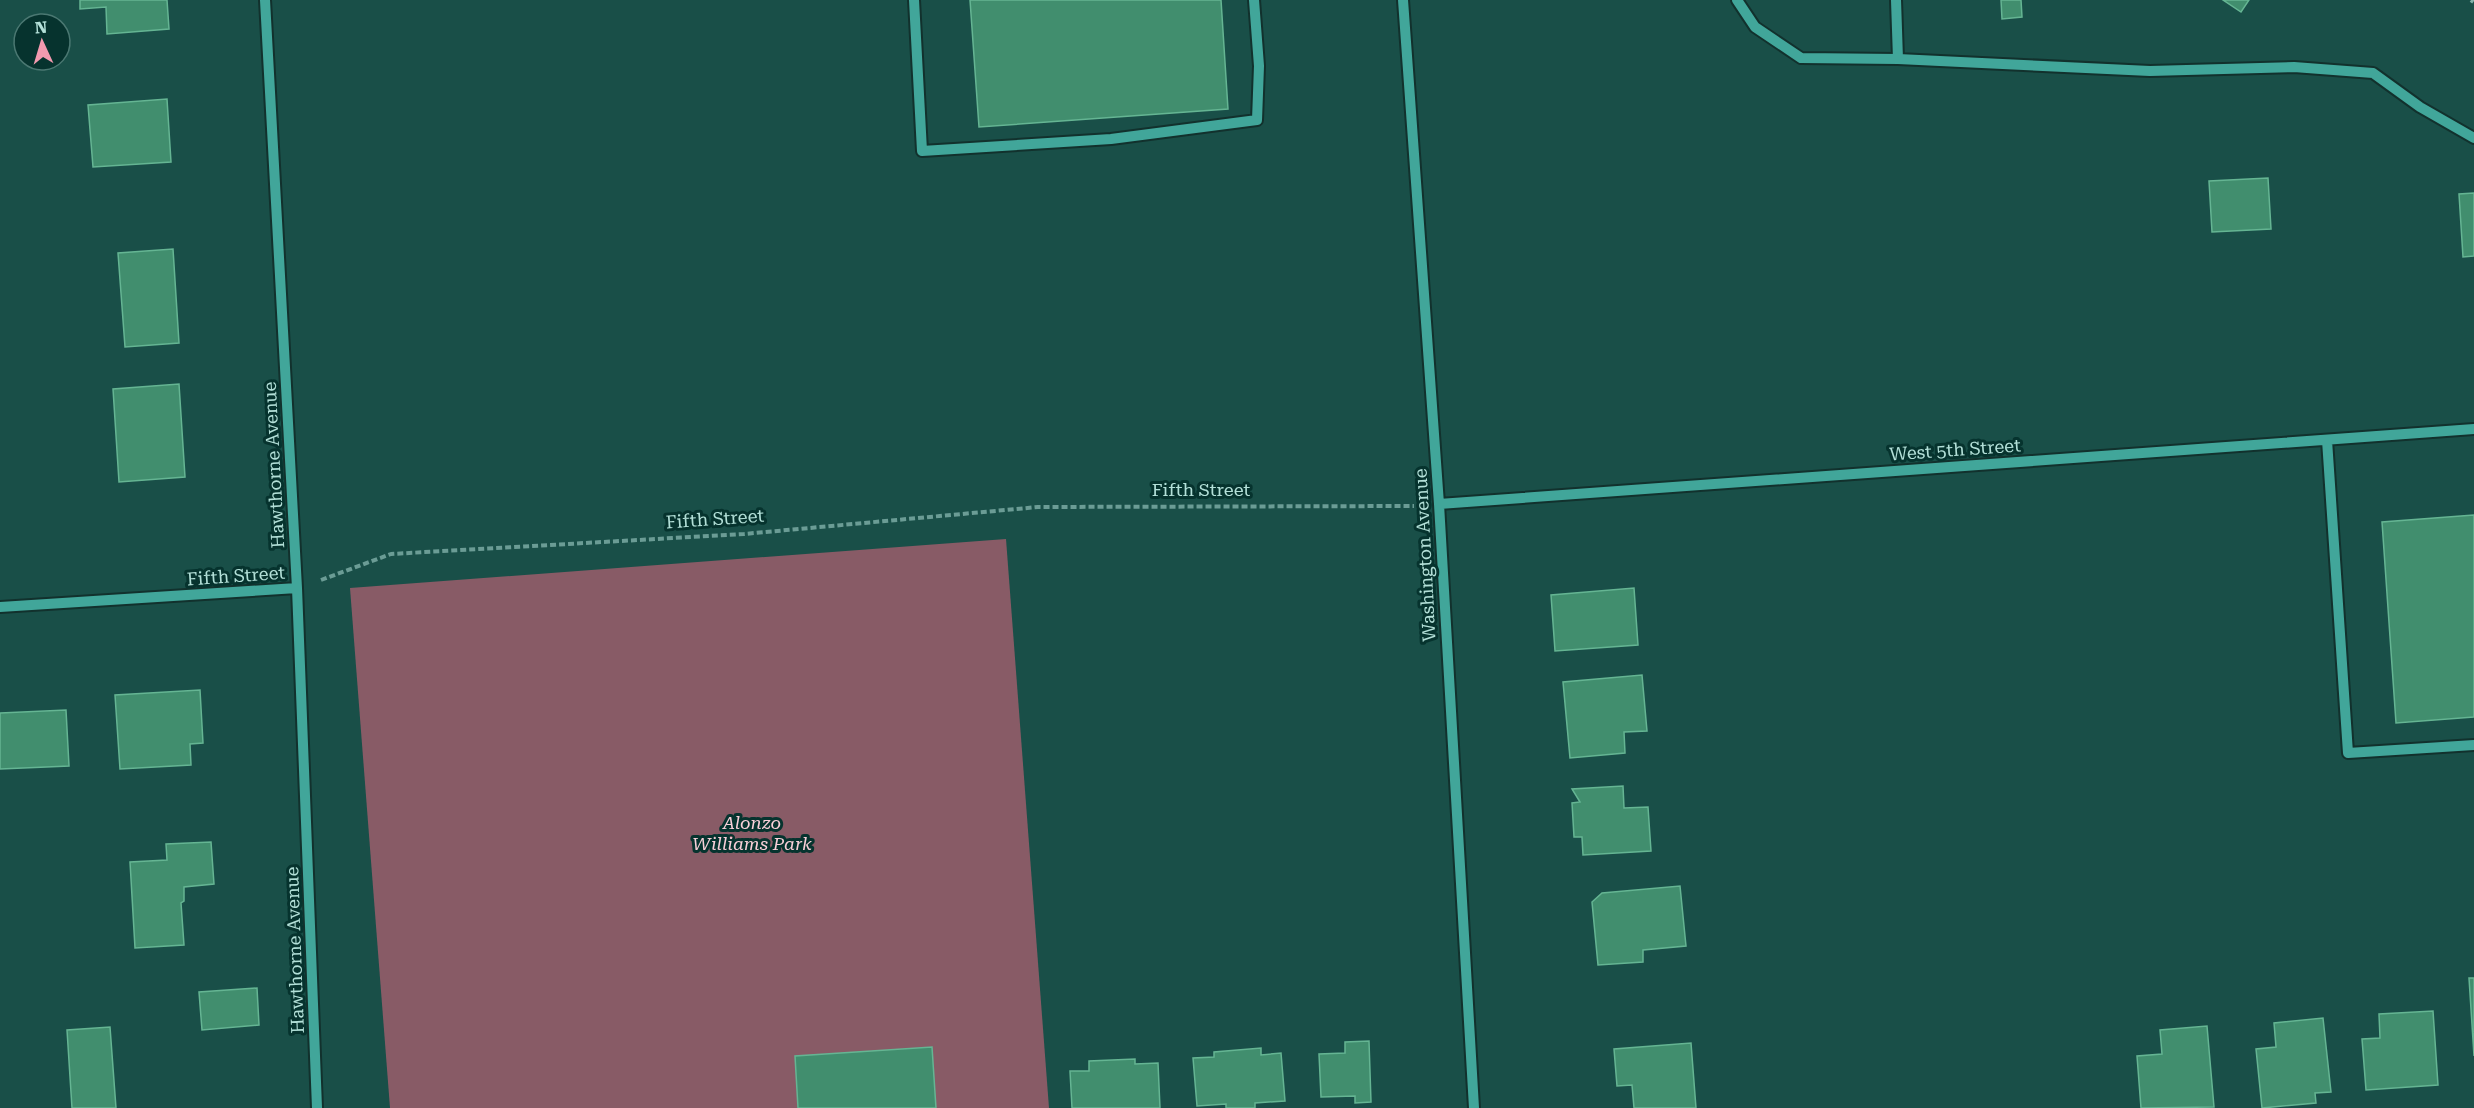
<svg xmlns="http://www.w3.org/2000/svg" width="2474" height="1108" font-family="'Roboto Serif',serif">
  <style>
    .green { fill: #885b66 }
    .building { fill: #418e6e; stroke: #65b593; stroke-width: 1.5 }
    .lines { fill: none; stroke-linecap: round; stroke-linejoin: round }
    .minor-casing { stroke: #12312d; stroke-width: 14 }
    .path { stroke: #6b9c95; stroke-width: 4; stroke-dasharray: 6 3; stroke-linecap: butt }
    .minor { stroke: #41a69a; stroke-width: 10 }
    .rail { stroke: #83b3ab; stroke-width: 4.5; stroke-dasharray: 3 6; stroke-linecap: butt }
    .labels { text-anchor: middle; stroke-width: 6; stroke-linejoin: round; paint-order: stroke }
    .street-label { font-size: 18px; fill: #b3e0d8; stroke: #06332e }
    .park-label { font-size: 18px; font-style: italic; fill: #fad0d9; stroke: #06332e }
  </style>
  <rect width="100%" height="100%" fill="#194f48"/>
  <path class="green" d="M1006,539L1049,1108H390L350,588Z"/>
  <path class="building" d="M80,0H167L169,29L107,34L106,7L80,9Z
    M970,0H1221L1228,109L979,127Z
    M2001,0H2021L2022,17L2002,19Z
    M2223,0H2249L2241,12Z
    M167,99L171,162L93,167L88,105Z
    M2268,178L2271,229L2212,232L2209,181Z
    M2474,193V256L2463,257L2459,194Z
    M173,249L179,343L125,347L118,253Z
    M179,384L185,477L119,482L113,389Z
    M2474,515V717L2396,723L2382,522Z
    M1634,588L1638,645L1555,651L1551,595Z
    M1642,675L1647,731L1624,732L1625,753L1570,758L1563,682Z
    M200,690L203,743L190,744L191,765L120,769L115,695Z
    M66,710L69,766L0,769V713Z
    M1623,786L1624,808L1648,807L1651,851L1583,855L1582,837H1574L1572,803L1580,802L1572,789Z
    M211,842L214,884L184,887V901L181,903L184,945L135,948L130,862L167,860L166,844Z
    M1680,886L1686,946L1643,950V962L1598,965L1592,902L1602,893Z
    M2469,978H2474V1056Z
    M257,988L259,1025L202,1030L199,992Z
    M2433,1011L2438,1085L2366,1090L2362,1039L2380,1038L2379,1014Z
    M2323,1018L2331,1092L2315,1093L2316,1103L2262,1108L2256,1049L2276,1047L2274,1023Z
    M2207,1026L2214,1107L2141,1108L2137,1056L2162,1054L2160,1030Z
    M110,1027L116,1108H72L67,1030Z
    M1369,1041L1371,1102L1355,1103V1096L1321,1097L1319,1054L1345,1053V1042Z
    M1691,1043L1696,1108H1634L1632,1085L1617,1086L1614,1049Z
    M932,1047L936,1108H798L795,1056Z
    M1261,1048V1055L1281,1053L1285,1101L1255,1103V1108H1226V1104L1197,1106L1193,1058L1214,1057V1052Z
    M1135,1059V1064L1158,1063L1160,1108H1072L1070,1071H1089V1061Z"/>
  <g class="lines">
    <g class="minor-casing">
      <path id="minor" d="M265,0L297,588L317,1108
        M914,0L922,151L1111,139L1257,120L1259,66L1254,0
        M1403,0L1439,504L1474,1108
        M1737,0L1755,27L1801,58L1898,59
        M1896,0L1898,59L2150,71L2294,67L2373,73L2420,107L2474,138
        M2327,440L2348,753L2474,745
        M1439,504L2474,429
        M0,607L297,588"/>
    </g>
    <path class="path" d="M321,580L391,554L744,534L1038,507L1414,506"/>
    <use href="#minor" class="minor"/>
    <path class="rail" d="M2471,0L2474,2"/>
  </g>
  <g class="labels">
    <g class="street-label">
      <text transform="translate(1955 450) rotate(-4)" y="6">West 5th Street</text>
      <text transform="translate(274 465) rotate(-93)" y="6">Hawthorne Avenue</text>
      <text x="1201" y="496">Fifth Street</text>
      <text transform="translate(715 519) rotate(-4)" y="6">Fifth Street</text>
      <text transform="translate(1425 555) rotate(-93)" y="6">Washington Avenue</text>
      <text transform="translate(236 576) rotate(-4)" y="6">Fifth Street</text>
      <text transform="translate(295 950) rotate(-92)" y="6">Hawthorne Avenue</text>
    </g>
    <g class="park-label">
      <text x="752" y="829">Alonzo<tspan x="752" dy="21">Williams Park</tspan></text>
    </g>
  </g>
  <g transform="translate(42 42) rotate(356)"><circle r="28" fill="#06332e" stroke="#4b7872" stroke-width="1.5"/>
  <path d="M0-4.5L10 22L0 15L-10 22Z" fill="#f29aaf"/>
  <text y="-9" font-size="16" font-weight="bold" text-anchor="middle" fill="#b3e0d8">N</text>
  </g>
</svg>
